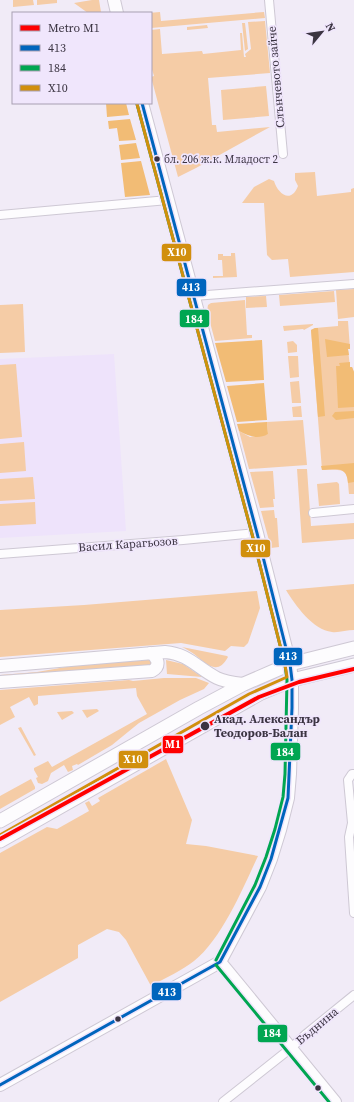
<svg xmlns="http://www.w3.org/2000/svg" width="354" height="1102" font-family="'Source Serif 4',serif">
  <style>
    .built { fill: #eee3fb }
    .green { fill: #f5cca6 }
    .forest { fill: #f2bc75 }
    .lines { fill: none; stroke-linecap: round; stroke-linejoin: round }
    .street-casing { stroke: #cec8d4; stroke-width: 10 }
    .secondary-casing { stroke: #cec8d4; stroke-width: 14 }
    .primary-casing { stroke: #cec8d4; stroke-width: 15 }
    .street { stroke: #fdfcfe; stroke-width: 8 }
    .secondary { stroke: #fdfcfe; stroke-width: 12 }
    .primary { stroke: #fdfcfe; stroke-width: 13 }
    .bus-1-casing { stroke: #f0e6fc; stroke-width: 6 }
    .bus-2-casing { stroke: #f0e6fc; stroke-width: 6 }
    .bus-3-casing { stroke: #f0e6fc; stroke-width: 6 }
    .bus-1 { stroke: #0065bd; stroke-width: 3 }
    .bus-2 { stroke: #00a651; stroke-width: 3 }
    .bus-3 { stroke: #d18f0d; stroke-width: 3 }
    .metro-1-casing { stroke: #f0e6fc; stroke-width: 7 }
    .metro-1 { stroke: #f00; stroke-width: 4 }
    .bus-dot { fill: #3b3442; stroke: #f0e6fc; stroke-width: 1.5 }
    .labels { text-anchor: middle; stroke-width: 3.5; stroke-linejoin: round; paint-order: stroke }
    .bus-label { font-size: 11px; fill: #3b3442; stroke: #f0e6fc; text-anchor: start }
    .street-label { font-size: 12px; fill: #3b3442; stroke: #f0e6fc }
    .stop-label { font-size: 12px; font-weight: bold; fill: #3b3442; stroke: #f0e6fc; text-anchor: start }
    .line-badge { stroke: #f0e6fc; stroke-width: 1.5 }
    .badge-label { font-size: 11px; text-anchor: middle; font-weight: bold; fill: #fff }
  </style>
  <rect width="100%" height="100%" fill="#f1ebf7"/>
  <path class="built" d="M114,354L126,531L0,538V359Z"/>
  <path class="green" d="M13,0H33L34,5L13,7Z
    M37,0H57V3L37,5Z
    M92,0H99L101,12L88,13L74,3Z
    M160,12L161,21L264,12L265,18L151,28V13H148Z
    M265,21L270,73L208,78L212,125H216L217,132L270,127L196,168L178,177L151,77L154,76L151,66V30L160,29L162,54L202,51L203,54L241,50L240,33H242L244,57H246L245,54L251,49L248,22Z
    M242,23H245L248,49L245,51Z
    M207,25L208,28L187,30V27Z
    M266,86L269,116L223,120L221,90Z
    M315,172L317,196L351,192V189L354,188V272L290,277L288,259L272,260L267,255L264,203H242L254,187L269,179L274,181C278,194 291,204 298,186L295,180V173Z
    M231,253H235L237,277L213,278V276H223L222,260H218V254H223V256H231Z
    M354,289V317L338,319L336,290Z
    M334,291L335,302L280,306L279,295Z
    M266,296L267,307L246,308V297Z
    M245,300L247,335H252V338L215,341L207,311L208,305L211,303Z
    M23,304L25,352L0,353V305Z
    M338,321H348L350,349H348L350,367H352L354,372V494H349C347,469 348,469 322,470L311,330L315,328L338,326Z
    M313,324V325L304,330L303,329L284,331L283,326Z
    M293,341L297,345V352L288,353L287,342Z
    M288,356H298L299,377L290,378Z
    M16,364L22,437L0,439V365Z
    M299,381L301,403H292L290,382Z
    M301,406L302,417H293L292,407Z
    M303,420L307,465L249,469L239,431L250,437L268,434L267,422Z
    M24,442L26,471L0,473V444Z
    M297,469H307L311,526L354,523V539L302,543Z
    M273,471L275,499H273L274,507L260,508L250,472Z
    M33,477L35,499L0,501V479Z
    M337,482L339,484L340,504L319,506L317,484Z
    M35,502L36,524L0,526V504Z
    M274,510L275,518H277L279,547L271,548L261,511Z
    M354,584V630C347,630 338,633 332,632C313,630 295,605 286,590Z
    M257,591L260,608L248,643L244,647L231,646L225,651L181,643L0,657V610L84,605Z
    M182,647L227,656L228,657C217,677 206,663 194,654C190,651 186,649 182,647Z
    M151,659L153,660L151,665L0,677V675L37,672L83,664Z
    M166,660L183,664L202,677L167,674Z
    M164,678H196L209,683L204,689L180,700L139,723L112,745L78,765L77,764L72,766L73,770L68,772L64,765L51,773L48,781L42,784L38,783L36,778L38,777L34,770V768L48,761L52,767L147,714L137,696L136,688L38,696V704L34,706L29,697L10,707L15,717L0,725V690L129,680L133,681Z
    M97,709L99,711L87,718L82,710Z
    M72,711L74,713L62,720L57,712Z
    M21,727L36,755L34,756L18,728Z
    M166,759L192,820L186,844L206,846L258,856C243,888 222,939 194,961C183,970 165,978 151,986L126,940L119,932L107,929L78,945V958L0,1002V853L47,827L57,829L89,811L85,803L89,801L92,806L100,801L98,798Z
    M31,779L35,787V789L0,809V796Z"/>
  <path class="forest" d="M106,103H126L129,115L107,117Z
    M130,119L136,140L119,141L117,128L109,129L108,121Z
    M136,143L140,158L121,160L119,145Z
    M141,161L150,195L125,197L121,163Z
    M315,328H318L325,416L318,417L311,330Z
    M325,339L350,344V349H348L349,355L327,357Z
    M262,340L264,380L226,382L215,343Z
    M350,362V367H352L354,372V407L338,408L336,366H340L339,363Z
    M264,383L267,420L237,422L227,386Z
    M354,411V418L336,420L332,416L335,412Z
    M267,422L268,434C257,440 249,436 239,431L237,424Z
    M354,463V482L348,483C347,465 335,470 322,470L321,466Z"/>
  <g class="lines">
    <g class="street-casing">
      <path id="street" d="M269,0L283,154
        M0,215L168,200
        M194,296L354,284
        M313,513L354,509
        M0,554L183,540L257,533
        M354,774H352L348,780L352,823L349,837L354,913
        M223,1102L291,1048L306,1034L354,995"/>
    </g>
    <g class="secondary-casing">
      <path id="secondary" d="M114,0L117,13
        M0,666L165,652C189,654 197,668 217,678C225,682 235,683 244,684
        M0,682L152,671C161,666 158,657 150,653
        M220,962L335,1102
        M0,1085L220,962L260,887L271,859L280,830L288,798L290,774L292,708V680L290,664L257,533L142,103"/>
    </g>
    <g class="primary-casing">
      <path id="primary" d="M0,821L199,708L244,684L290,664L354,648
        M0,841L261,693L292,680L354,665"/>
    </g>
    <use href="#street" class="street"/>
    <use href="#secondary" class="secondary"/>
    <use href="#primary" class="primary"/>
    <g class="bus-1-casing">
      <path id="bus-1" d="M0,1085L220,962L260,887L271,859L288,798L292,708V680L290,664L257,533L142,103"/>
    </g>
    <g class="bus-2-casing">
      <path id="bus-2" d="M137,104L252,534L285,665L287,680L285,774L283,797L275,829L266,857L255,885L216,960
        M216,965L329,1102"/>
    </g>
    <g class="bus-3-casing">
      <path id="bus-3" d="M0,835L249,694L287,677L285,665L252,534L137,104"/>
    </g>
    <use href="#bus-1" class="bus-1"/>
    <use href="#bus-2" class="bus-2"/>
    <use href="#bus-3" class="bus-3"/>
    <g class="metro-1-casing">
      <path id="metro-1" d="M0,839L259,697L299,682L354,669"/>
    </g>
    <use href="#metro-1" class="metro-1"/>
  </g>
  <g class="bus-dot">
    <circle cx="157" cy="159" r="3.5"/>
    <circle cx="205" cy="726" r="5"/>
    <circle cx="118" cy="1019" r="3.5"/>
    <circle cx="318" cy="1088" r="3.5"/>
  </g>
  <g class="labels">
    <g class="bus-label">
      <text x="164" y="163">бл. 206 ж.к. Младост 2</text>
    </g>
    <g class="street-label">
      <text transform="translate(276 77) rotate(-95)" y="4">Слънчевото зайче</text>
      <text transform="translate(128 544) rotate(-4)" y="4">Васил Карагьозов</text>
      <text transform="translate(317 1026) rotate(-40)" y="4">Бъднина</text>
    </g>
    <g class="stop-label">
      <text x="214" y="723">Акад. Александър<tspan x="214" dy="14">Теодоров-Балан</tspan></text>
    </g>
  </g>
  <g class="line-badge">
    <rect x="161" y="243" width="31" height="19" rx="4" fill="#d18f0d"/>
    <rect x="176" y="278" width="31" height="19" rx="4" fill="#0065bd"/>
    <rect x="179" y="309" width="31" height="19" rx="4" fill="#00a651"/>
    <rect x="240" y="539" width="31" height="19" rx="4" fill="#d18f0d"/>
    <rect x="273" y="647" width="30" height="19" rx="4" fill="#0065bd"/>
    <rect x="162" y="735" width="22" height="19" rx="4" fill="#f00"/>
    <rect x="270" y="742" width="31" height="19" rx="4" fill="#00a651"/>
    <rect x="118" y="750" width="31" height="19" rx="4" fill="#d18f0d"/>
    <rect x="151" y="982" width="31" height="19" rx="4" fill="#0065bd"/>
    <rect x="257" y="1024" width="31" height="19" rx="4" fill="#00a651"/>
  </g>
  <g class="badge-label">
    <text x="177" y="256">Х10</text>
    <text x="191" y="291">413</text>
    <text x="194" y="323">184</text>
    <text x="256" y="552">Х10</text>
    <text x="288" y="660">413</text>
    <text x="173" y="748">M1</text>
    <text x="285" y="756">184</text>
    <text x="133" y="763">Х10</text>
    <text x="167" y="996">413</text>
    <text x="272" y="1037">184</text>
  </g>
  <rect x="12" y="12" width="140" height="92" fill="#f0e6fc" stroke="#a89fb2"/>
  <rect x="20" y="25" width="20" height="6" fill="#ff0000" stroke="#a89fb2"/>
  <text x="48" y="32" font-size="12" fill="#3b3442">Metro M1</text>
  <rect x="20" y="45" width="20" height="6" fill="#0065bd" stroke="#a89fb2"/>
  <text x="48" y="52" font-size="12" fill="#3b3442">413</text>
  <rect x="20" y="65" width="20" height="6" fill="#00a651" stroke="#a89fb2"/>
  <text x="48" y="72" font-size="12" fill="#3b3442">184</text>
  <rect x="20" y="85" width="20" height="6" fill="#d18f0d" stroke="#a89fb2"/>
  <text x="48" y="92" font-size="12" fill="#3b3442">Х10</text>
  <g transform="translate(322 32) rotate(61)" stroke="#f0e6fc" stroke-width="3" paint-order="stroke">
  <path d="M0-3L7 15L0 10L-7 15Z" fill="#3b3442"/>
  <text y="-6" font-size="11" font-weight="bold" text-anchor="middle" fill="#3b3442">N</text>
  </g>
</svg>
